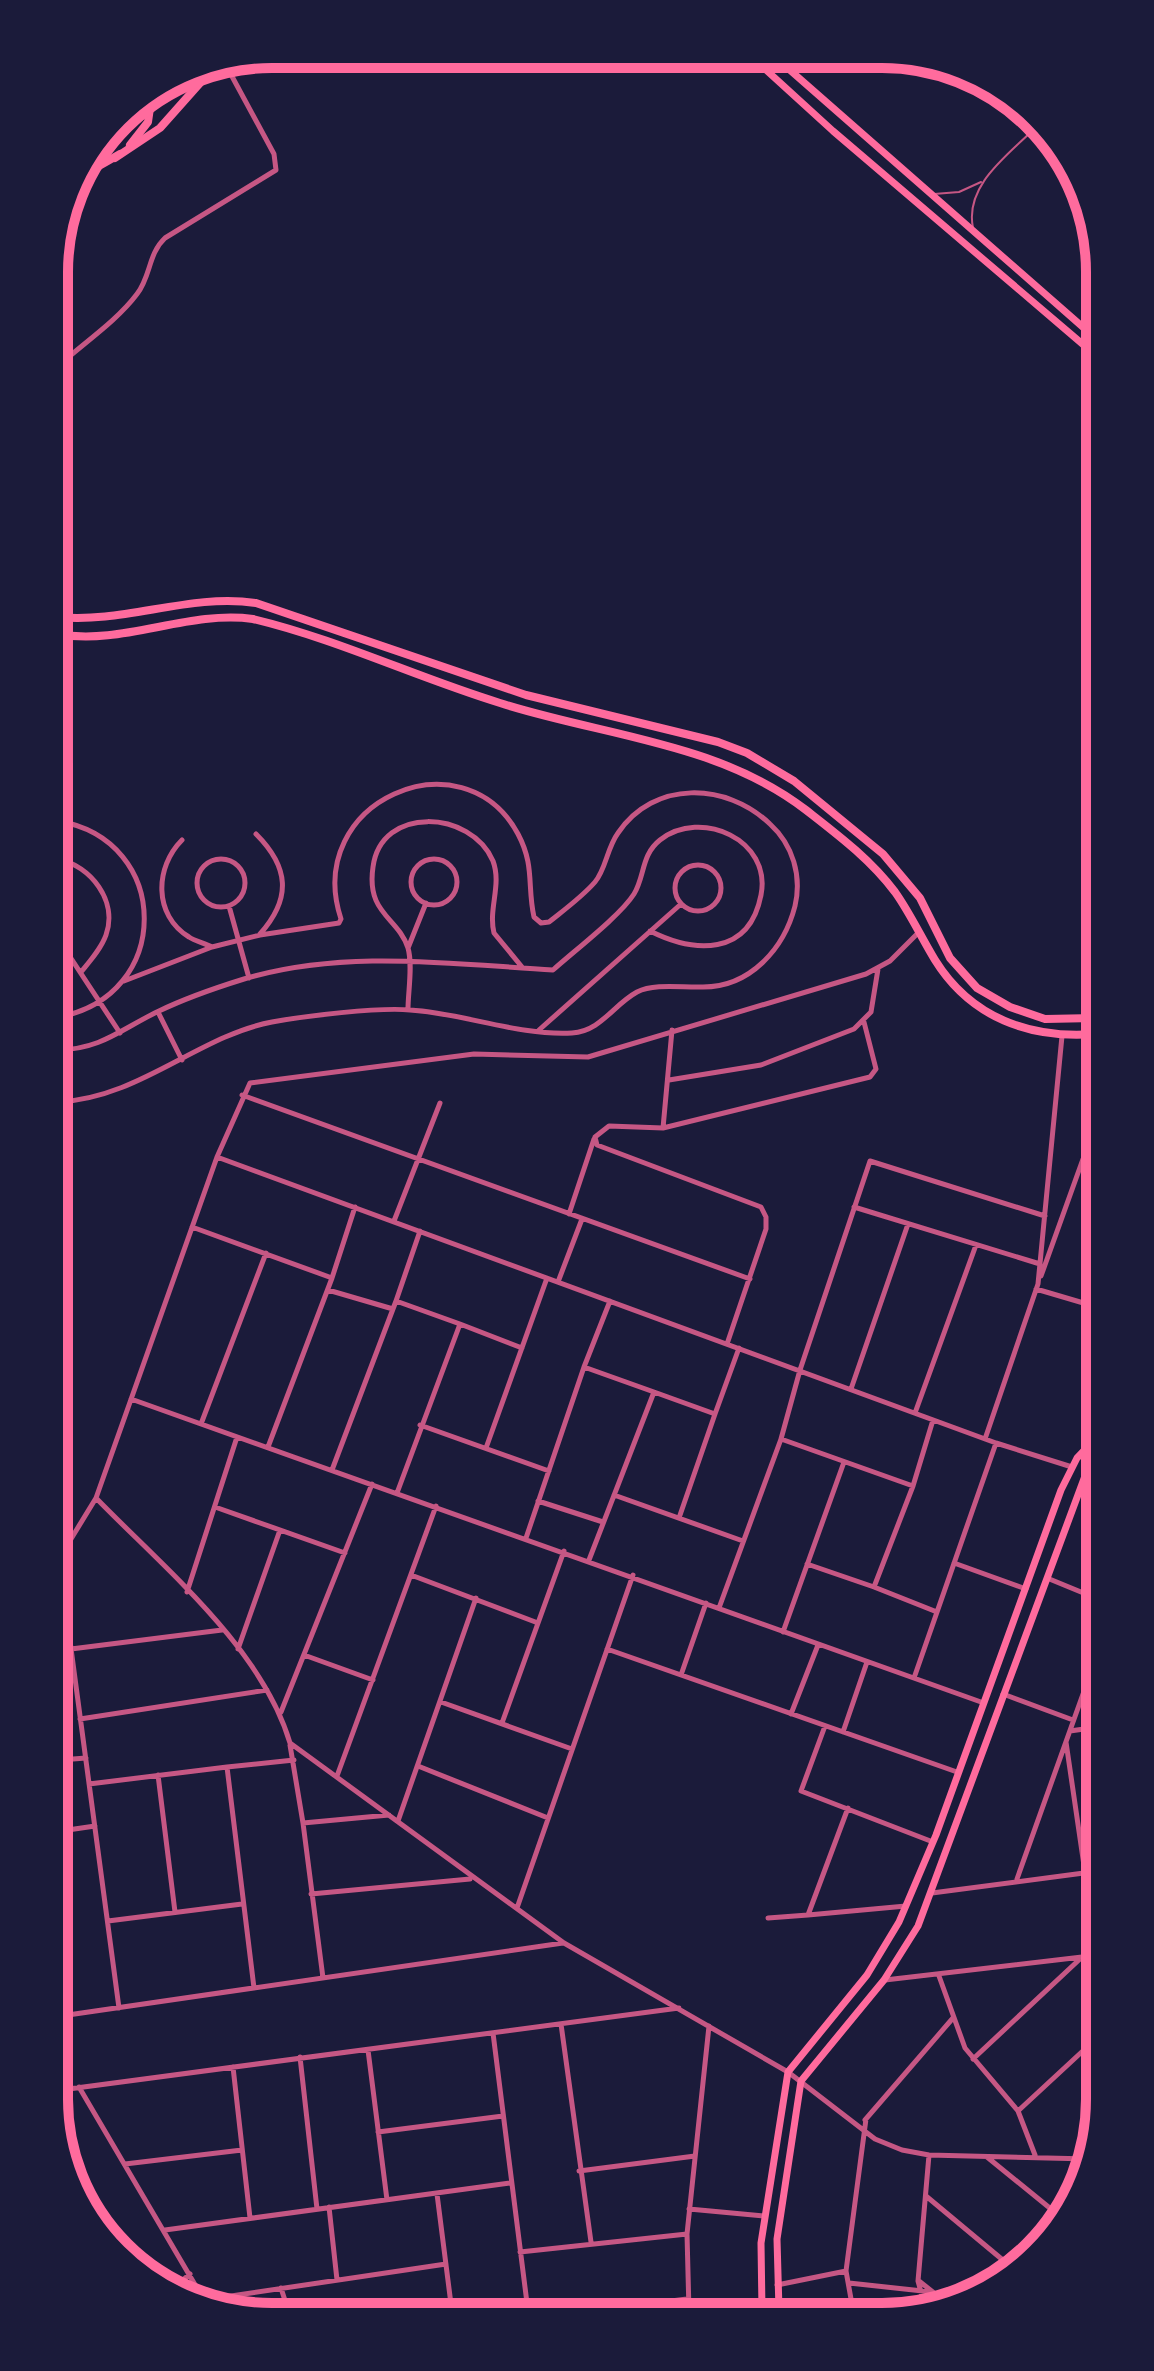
<svg xmlns="http://www.w3.org/2000/svg" width="1154" height="2371" font-family="'Exo 2',sans-serif">
  <style>
    .lines { fill: none; stroke-linecap: round; stroke-linejoin: round }
    .service { stroke: #c65784; stroke-width: 2 }
    .minor { stroke: #c65784; stroke-width: 5 }
    .secondary { stroke: #ff6b9d; stroke-width: 7 }
    .primary { stroke: #ff6b9d; stroke-width: 8 }
    .trunk { stroke: #ff6b9d; stroke-width: 8 }
    .rim { fill: none; stroke: #ff6b9d; stroke-width: 10 }
  </style>
  <rect width="100%" height="100%" fill="#1b1b3a"/>
  <g class="lines">
    <path class="service" d="M934,194L959,192L981,182
      M973,228C964,184 1010,154 1037,126"/>
    <path class="minor" d="M56,368C82,344 116,322 137,294C151,276 148,254 165,238L276,170L274,154L228,69
      M58,821C173,840 173,997 58,1017
      M256,834C289,867 292,898 260,934
      M182,840C155,867 153,915 189,937C195,941 204,943 212,947
      M197 883a24 24 0 1 1 48 0a24 24 0 1 1-48 0Z
      M58,859C91,866 118,901 106,935C101,949 90,961 81,972
      M411 882a23 23 0 1 1 46 0a23 23 0 1 1-46 0Z
      M675 888a23 23 0 1 1 46 0a23 23 0 1 1-46 0Z
      M58,899C73,911 74,928 59,941
      M229,906L249,978
      M59,940L120,1033
      M408,948L426,903
      M408,1009C408,992 413,965 408,948C398,917 366,914 373,867C381,805 471,810 493,861C502,885 488,909 494,933L522,967
      M158,1012L182,1060
      M539,1030L681,904
      M672,1030L663,1128L609,1126L595,1137L597,1145L761,1207L766,1217V1229L727,1344
      M58,1050C102,1049 121,1029 159,1011C186,998 215,988 244,979C344,949 451,964 553,970C574,951 620,916 634,894C645,876 641,855 660,840C701,808 772,840 761,895C749,957 694,953 650,931
      M669,1080L761,1065L854,1029L871,1012L878,969
      M242,1095L750,1279
      M58,1102C140,1098 198,1036 272,1022C304,1016 379,1007 410,1010C463,1013 518,1036 572,1033C601,1031 613,1005 637,992C655,983 683,988 703,987C750,987 784,949 795,906C802,876 793,845 770,824C726,782 654,780 618,833C607,848 606,869 595,882C582,897 564,910 549,922L541,923L534,917C527,886 535,866 518,834C463,732 302,801 341,919L339,923L260,935L212,947L124,981
      M663,1128L870,1077L876,1069L864,1022
      M217,1157L996,1443L1072,1467
      M854,1207L1040,1264
      M569,1214L594,1139
      M394,1221L440,1103
      M192,1227L332,1278L268,1447
      M1041,1276L1083,1159L1096,1164
      M332,1278L355,1207
      M558,1282L582,1219
      M1036,1289L1097,1307
      M328,1290L393,1309
      M460,1324L522,1348
      M851,1389L908,1224
      M654,1392L715,1414L679,1518
      M131,1399L981,1702
      M915,1413L976,1245
      M715,1414L739,1348
      M201,1424L266,1253
      M420,1425L549,1471
      M781,1439L800,1370L870,1161L1045,1216
      M985,1439L1038,1284L1062,1036
      M486,1448L547,1278
      M332,1470L396,1301
      M1085,1476L1097,1480
      M913,1486L874,1587L937,1612
      M397,1493L460,1324L396,1301L420,1231
      M614,1495L743,1541
      M96,1498C164,1568 262,1648 290,1743L564,1943L788,2072L875,2139L902,2150L929,2155L1089,2159
      M538,1501L603,1522
      M215,1507L345,1553
      M526,1538L584,1367
      M60,1557L96,1498L217,1157L250,1083L474,1054L588,1057L866,974L890,961L919,932
      M589,1560L654,1392L584,1367L610,1301
      M954,1563L1026,1589
      M807,1564L874,1587
      M60,1566L119,2008
      M411,1575L538,1623
      M1047,1578L1098,1599
      M187,1592L237,1437
      M719,1608L781,1439L913,1486L933,1420
      M783,1632L844,1462
      M71,1649L222,1630
      M238,1649L280,1530
      M607,1649L957,1772
      M304,1655L373,1680
      M681,1675L706,1603
      M914,1678L996,1443
      M1003,1694L1073,1720
      M441,1702L572,1749
      M281,1712L372,1484
      M791,1714L818,1645
      M80,1719L267,1690
      M502,1723L564,1551
      M825,1726L801,1791L933,1842
      M1070,1731L1098,1727
      M843,1732L867,1662
      M1066,1742L1097,1955
      M290,1745L303,1823
      M60,1760L86,1758
      M418,1766L548,1818
      M227,1767L294,1760
      M158,1775L175,1912
      M337,1776L436,1506
      M89,1784L227,1767L254,1988
      M848,1808L808,1915L906,1906
      M398,1821L476,1598
      M61,1831L95,1826
      M1017,1879L1098,1652
      M932,1893L1099,1871
      M311,1894L470,1879
      M517,1908L633,1575
      M768,1918L808,1915
      M108,1921L242,1904
      M939,1976L965,2048L1018,2111L1035,2155
      M323,1978L303,1823L389,1815
      M885,1980L1099,1955
      M61,2016L563,1943
      M561,2024L591,2242
      M493,2033L528,2311
      M368,2050L387,2200
      M300,2057L317,2209
      M973,2059L1081,1958
      M233,2067L250,2218
      M79,2087L204,2300
      M61,2090L679,2008
      M1018,2111L1099,2036
      M865,2120L953,2018
      M378,2132L503,2116
      M987,2157L1062,2218
      M125,2164L242,2150
      M579,2171L695,2156
      M437,2194L452,2312
      M926,2196L1010,2266
      M329,2207L337,2280
      M689,2209L764,2216
      M165,2230L510,2183
      M520,2252L687,2234
      M919,2281L948,2304
      M849,2283L932,2292
      M777,2285L846,2271
      M176,2286L190,2274
      M281,2288L289,2313
      M204,2300L446,2264
      M853,2310L846,2271L866,2119
      M926,2310L918,2281L929,2155
      M591,2311L687,2299
      M689,2311L687,2234L709,2026"/>
    <path class="secondary" d="M752,57L833,131L1093,353
      M775,57L1093,336
      M762,2310L761,2243L788,2072L867,1975L899,1922L936,1835L1061,1490L1077,1458L1097,1437
      M779,2310L777,2239L801,2081L884,1980L918,1926L1085,1476L1097,1456"/>
    <path class="primary" d="M130,145L148,122L151,101
      M76,179L120,154
      M57,617C124,624 189,593 256,603L526,695L718,742L747,753L794,781L883,854L920,898L950,958L977,988L1010,1007L1045,1019L1095,1018
      M57,634C123,646 187,610 253,619C337,639 418,678 500,703C603,736 718,742 806,810C838,835 870,859 895,892C910,913 921,937 935,960C971,1018 1030,1039 1095,1034"/>
    <path class="trunk" d="M115,158L160,128L216,65
      M78,174L94,169"/>
  </g>
  <path d="M0 0H1154V2371H0ZM272 68H882A204 204 0 0 1 1086 272V2099A204 204 0 0 1 882 2303H272A204 204 0 0 1 68 2099V272A204 204 0 0 1 272 68Z" fill="#1b1b3a" fill-rule="evenodd"/>
  <path class="rim" d="M272 68H882A204 204 0 0 1 1086 272V2099A204 204 0 0 1 882 2303H272A204 204 0 0 1 68 2099V272A204 204 0 0 1 272 68Z"/>
</svg>
